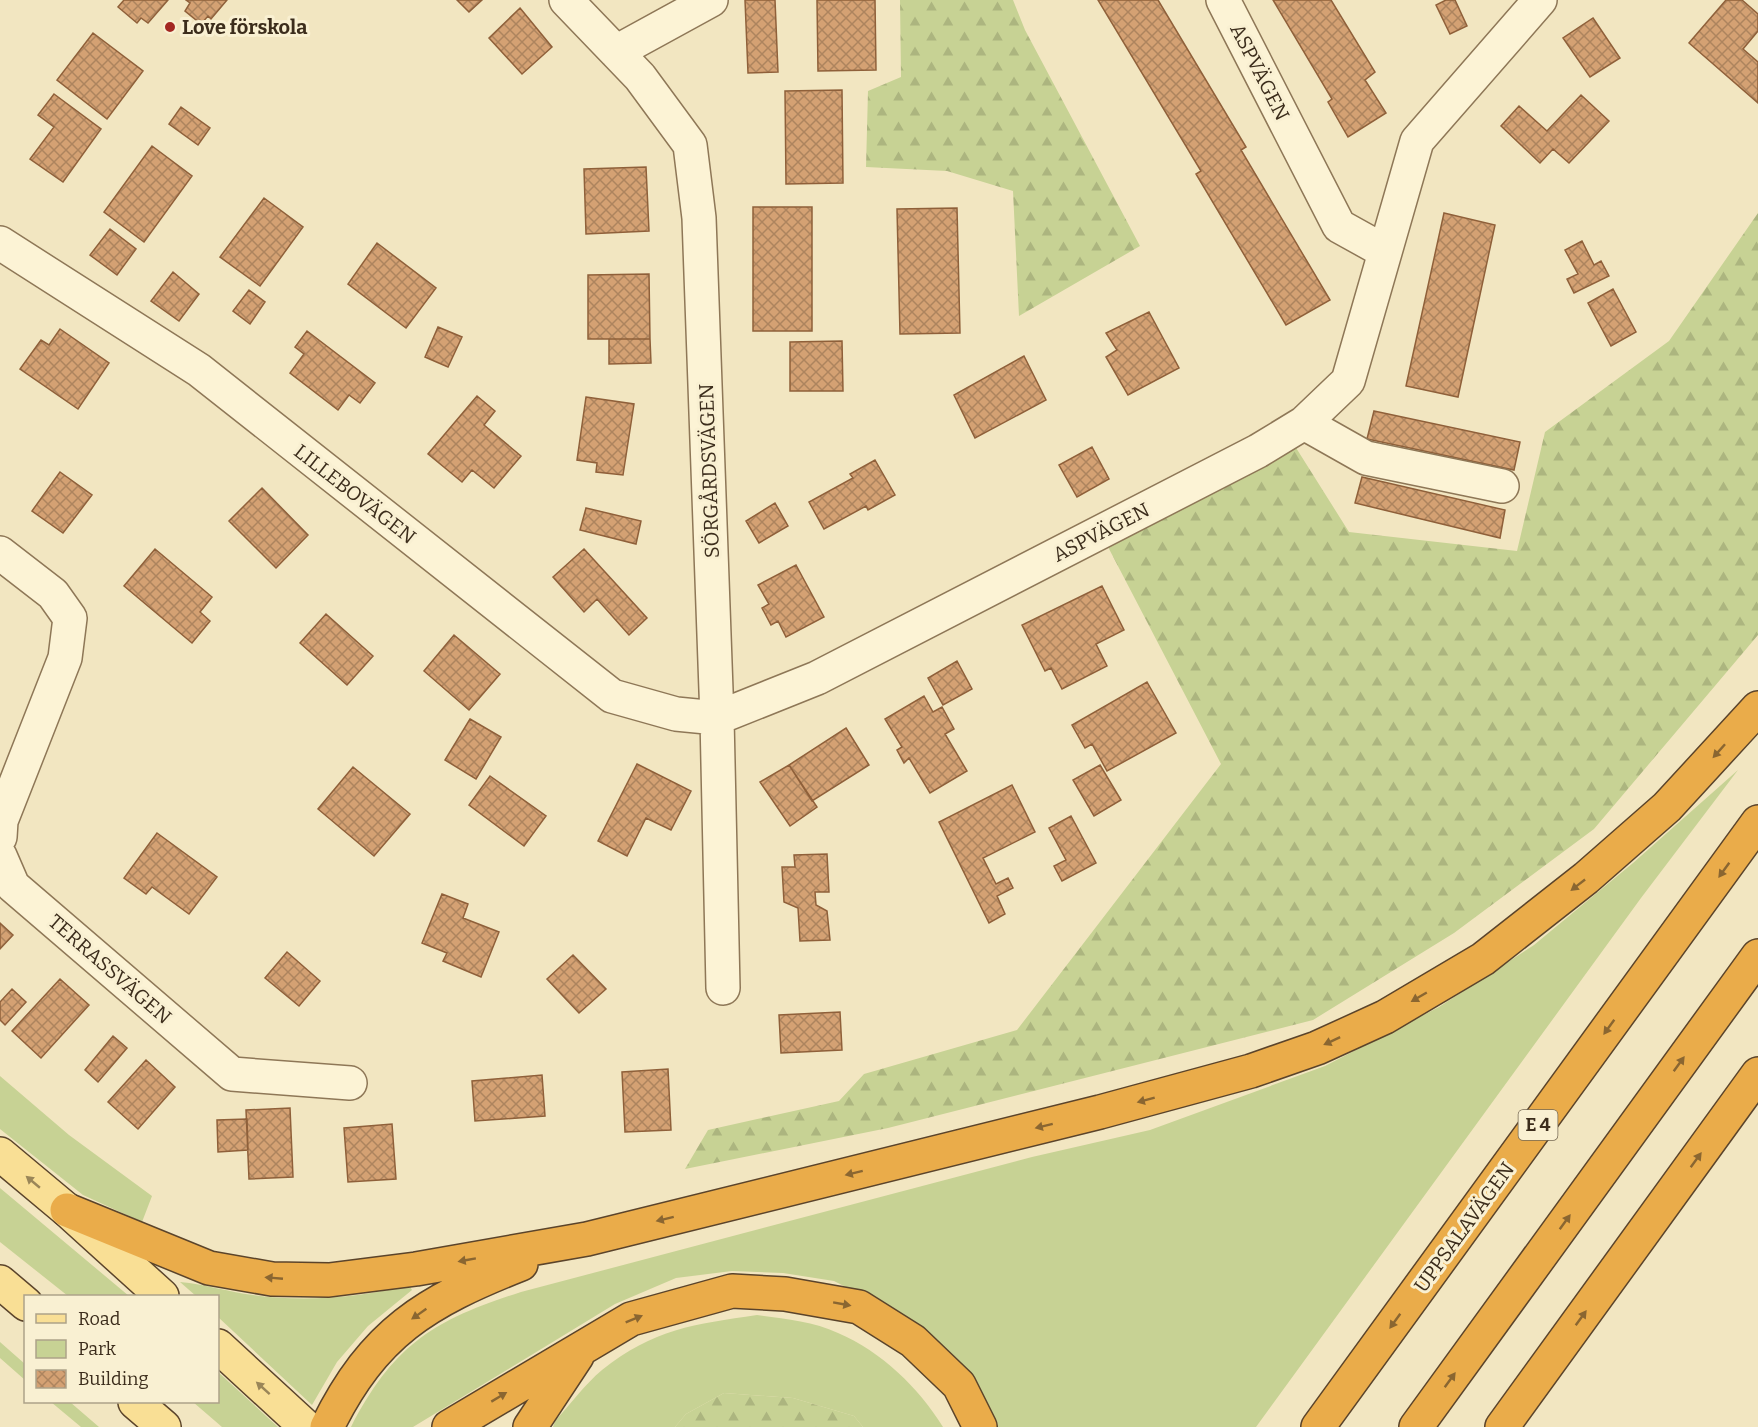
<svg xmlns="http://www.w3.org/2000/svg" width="1758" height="1427" font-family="Bitter,serif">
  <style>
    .green { fill: #c7d294 }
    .forest { fill: url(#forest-firs) }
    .building { fill: url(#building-cross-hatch); stroke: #8f603a; stroke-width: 1.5 }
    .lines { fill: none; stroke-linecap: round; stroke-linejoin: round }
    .minor-casing { stroke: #8e7757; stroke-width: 36 }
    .major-casing { stroke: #5b442b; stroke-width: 36 }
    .highway-casing { stroke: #5b442b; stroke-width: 36 }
    .minor { stroke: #fcf3d5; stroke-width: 33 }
    .major { stroke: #f9df95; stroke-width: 33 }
    .highway { stroke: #eaac4a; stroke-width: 33 }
    .oneway { fill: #8a6631 }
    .oneway2 { fill: #9a8658 }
    .poi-dot { fill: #a32721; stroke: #f9f0d2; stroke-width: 2 }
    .labels { text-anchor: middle; stroke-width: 6; stroke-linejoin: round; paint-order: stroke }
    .shield { fill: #f9f0d2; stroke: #756853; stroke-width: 1.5 }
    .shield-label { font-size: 18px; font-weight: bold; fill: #3c2d1c }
    .poi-label { font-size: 20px; font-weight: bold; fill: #3c2d1c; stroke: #f9f0d2; text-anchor: start }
    .street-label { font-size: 20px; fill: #3c2d1c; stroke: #f9f0d2 }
  </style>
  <defs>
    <pattern id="forest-firs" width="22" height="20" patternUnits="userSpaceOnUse" patternTransform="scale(1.5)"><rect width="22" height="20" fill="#c7d294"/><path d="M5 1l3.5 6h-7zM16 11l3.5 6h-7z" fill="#acb57f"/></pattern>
    <pattern id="building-cross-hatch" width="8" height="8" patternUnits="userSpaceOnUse" patternTransform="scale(1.5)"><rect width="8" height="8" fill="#d4a173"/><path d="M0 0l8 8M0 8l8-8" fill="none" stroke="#ad845e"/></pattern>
  </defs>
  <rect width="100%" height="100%" fill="#f2e6c1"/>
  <path class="green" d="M1738,770L1641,898L1256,1427H995L911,1320L834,1281L783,1273L732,1271L676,1278L615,1304L413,1427H351C394,1344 434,1320 521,1292L1032,1157L1150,1130L1325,1066L1439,1007L1534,945L1633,863Z
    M0,1076L69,1135L152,1196L142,1222L83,1195L0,1129Z
    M0,1188L129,1296H68L0,1242Z
    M180,1282C205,1284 228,1292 253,1295C302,1302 361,1298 409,1285L412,1290L368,1326L337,1362L312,1405L218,1317V1296H196Z
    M757,1315C783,1319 813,1321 838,1333C882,1352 918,1387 943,1427H863L854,1416L793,1398L724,1393L686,1414L675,1427H553L555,1421C570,1405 585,1384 602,1370C653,1329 695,1324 757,1315Z
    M0,1342L25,1364V1380L0,1358Z
    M218,1372L278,1427H222L193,1402H218Z
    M51,1402H70L99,1427H81Z"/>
  <path class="forest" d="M900,0H1013L1025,30L1140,246L1019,316L1013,191L947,171L866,167L868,91L901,77Z
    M1758,213V635L1594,829L1454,933L1313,1020L888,1128L685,1169L708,1130L839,1101L864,1074L1017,1030L1221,764L1107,545L1293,443L1349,532L1517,551L1545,432L1669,341Z
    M724,1393L793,1398L854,1416L863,1427H675L686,1414Z"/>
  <path class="building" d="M124,0H168L148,23L141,18L137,23L118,7Z
    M186,0H227L211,19L208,16L201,24L185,11L190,3Z
    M457,0H482L469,12Z
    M745,0H775L778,72L748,73Z
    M817,0H875L876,70L818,71Z
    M1098,0H1158L1246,147L1241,150L1330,300L1286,325L1196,174L1201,171Z
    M1273,0H1331L1375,72L1365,80L1386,113L1348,137L1328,102L1332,99Z
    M1446,0H1455L1467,26L1450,34L1436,5Z
    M1726,0H1742L1758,14V31L1743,49L1758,62V103L1689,43Z
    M520,8L552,47L522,74L489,38Z
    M1593,18L1620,58L1590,77L1563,38Z
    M93,33L143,71L107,119L57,80Z
    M842,90L843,183L786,184L785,91Z
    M54,94L101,129L63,182L30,159L54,127L38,115Z
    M1581,95L1609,121L1569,163L1553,149L1540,163L1501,126L1519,106L1547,131Z
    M181,107L210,128L198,145L169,124Z
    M152,146L192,176L144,242L104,212Z
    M646,167L649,231L586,234L584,169Z
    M264,198L303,227L260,286L220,257Z
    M753,207H812V331H753Z
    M957,208L960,333L900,334L897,209Z
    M1444,213L1495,225L1458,397L1406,386Z
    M110,229L136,249L117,275L90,255Z
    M1582,241L1594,265L1601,261L1609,276L1574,293L1567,279L1578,274L1565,250Z
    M377,243L436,288L406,328L348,284Z
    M173,272L199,294L179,321L151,301Z
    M649,274L650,339H588V275Z
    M1613,289L1636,332L1611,346L1588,303Z
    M249,290L265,302L250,324L233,311Z
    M1149,312L1179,368L1128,395L1106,357L1117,350L1106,333Z
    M438,327L462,337L448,367L425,357Z
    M60,329L109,363L78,409L20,369L41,340L49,345Z
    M307,331L375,383L360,403L349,395L338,410L290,373L304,354L295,347Z
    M609,339H650L651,363L609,364Z
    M842,341L843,391H790V342Z
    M1024,356L1046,400L975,438L954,395Z
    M477,396L495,411L484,425L521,456L494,488L472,470L462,482L428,454Z
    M586,397L634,404L623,475L596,472L597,463L577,460Z
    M1374,411L1520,442L1514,470L1367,439Z
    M1092,447L1109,479L1077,497L1059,465Z
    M875,460L895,495L868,510L866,506L824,529L809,502L853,478L850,474Z
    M60,472L92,495L63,533L32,511Z
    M1362,477L1505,510L1500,538L1355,503Z
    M262,488L308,535L276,568L229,521Z
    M775,503L788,526L759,543L746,521Z
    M586,508L641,521L636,544L580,530Z
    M155,549L212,597L200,612L210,621L192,643L124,586Z
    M584,549L647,618L629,635L597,599L584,612L553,577Z
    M796,565L824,617L786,637L778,621L771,625L762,608L769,604L758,585Z
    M1102,586L1124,630L1096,644L1107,666L1062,689L1051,668L1045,671L1022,625Z
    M326,614L373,656L347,685L300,643Z
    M454,635L500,674L469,710L424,671Z
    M957,661L972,689L943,705L928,678Z
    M1147,682L1176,733L1107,771L1092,744L1085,748L1072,725Z
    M924,696L933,712L942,707L954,729L945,734L967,771L930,793L909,758L904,763L897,750L902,747L885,719Z
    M470,719L501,737L476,779L445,760Z
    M846,728L869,765L812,801L789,765Z
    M637,764L691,791L671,830L646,818L627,856L598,841Z
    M789,765L817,807L790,826L760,782Z
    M1100,765L1121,800L1094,816L1073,780Z
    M353,767L410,814L374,856L318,809Z
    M490,776L546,816L524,846L469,805Z
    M1012,785L1035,832L983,858L996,884L1008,878L1013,888L997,896L1005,914L989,923L939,822Z
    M1071,816L1096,863L1062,881L1054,866L1066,860L1049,828Z
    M157,833L217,877L189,914L152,887L146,894L124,878Z
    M827,854L829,892H815L816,905L827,911L830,940L800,941L798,908L784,902L782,867H795L794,855Z
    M442,894L468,904L463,918L499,932L481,977L443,961L447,953L422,943Z
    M0,923L13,935L0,949Z
    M287,952L320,981L299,1006L265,978Z
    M573,955L606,989L579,1013L547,979Z
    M60,979L89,1005L41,1058L12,1031Z
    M12,989L26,1002L5,1025L0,1020V1002Z
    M840,1012L842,1050L781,1053L779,1015Z
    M113,1036L127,1048L98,1082L85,1070Z
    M146,1060L175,1087L138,1129L108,1102Z
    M668,1069L671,1130L625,1132L622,1072Z
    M542,1075L545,1116L475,1121L472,1081Z
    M290,1108L293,1177L249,1179L246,1110Z
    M247,1119L248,1150L218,1152L217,1120Z
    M392,1124L396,1179L348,1182L344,1128Z"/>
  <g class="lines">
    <g class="minor-casing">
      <path id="minor" d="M566,0L640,77L690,145L699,218L717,718L723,988
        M1223,0L1339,226L1384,251
        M616,52L711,0
        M0,243L199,370L612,696L676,714L717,718L817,678L1258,451L1304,423L1348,381L1417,141L1540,0
        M1304,423L1366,458L1502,486
        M0,553L53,594L70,618L65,658L1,821L0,837
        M0,856L13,886L232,1074L350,1083"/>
    </g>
    <g class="major-casing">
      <path id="major" d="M0,1154L67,1210L162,1296
        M0,1282L26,1304
        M218,1346L306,1427
        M135,1402L164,1427"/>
    </g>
    <g class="highway-casing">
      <path id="highway" d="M67,1210L209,1268L272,1279L329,1280L416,1269L587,1239L1100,1112L1251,1071L1317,1048L1385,1017L1483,959L1586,878L1667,807L1758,708
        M327,1427C374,1332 425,1302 521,1264
        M449,1427L631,1319L732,1291L785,1294L859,1307L913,1341L959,1385L980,1427
        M530,1427L577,1356
        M1318,1427L1758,822
        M1416,1427L1758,956
        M1502,1427L1758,1074"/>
    </g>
    <use href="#minor" class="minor"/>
    <use href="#major" class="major"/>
    <use href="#highway" class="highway"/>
  </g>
  <defs><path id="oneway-solid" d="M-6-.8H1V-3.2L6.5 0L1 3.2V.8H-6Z" transform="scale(1.5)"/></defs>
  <g class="oneway">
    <use href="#oneway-solid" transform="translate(1719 751) rotate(132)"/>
    <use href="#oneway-solid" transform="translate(1724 870) rotate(126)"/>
    <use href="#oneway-solid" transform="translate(1578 885) rotate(142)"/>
    <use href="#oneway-solid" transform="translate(1419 997) rotate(150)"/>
    <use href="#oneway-solid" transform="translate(1609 1027) rotate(126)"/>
    <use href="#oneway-solid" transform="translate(1332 1041) rotate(155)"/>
    <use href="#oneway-solid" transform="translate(1679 1064) rotate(-54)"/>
    <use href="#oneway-solid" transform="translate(1146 1100) rotate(165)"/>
    <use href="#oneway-solid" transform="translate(1044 1126) rotate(166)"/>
    <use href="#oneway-solid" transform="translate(1696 1160) rotate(-54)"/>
    <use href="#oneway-solid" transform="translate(854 1173) rotate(166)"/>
    <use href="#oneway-solid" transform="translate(665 1219) rotate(166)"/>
    <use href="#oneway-solid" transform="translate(1565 1222) rotate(-54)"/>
    <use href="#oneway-solid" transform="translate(467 1260) rotate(170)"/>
    <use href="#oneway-solid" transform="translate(274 1278) rotate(-175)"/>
    <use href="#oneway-solid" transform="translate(842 1304) rotate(10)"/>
    <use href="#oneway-solid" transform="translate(419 1314) rotate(145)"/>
    <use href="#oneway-solid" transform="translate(1581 1318) rotate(-54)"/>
    <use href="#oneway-solid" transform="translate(634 1319) rotate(-22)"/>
    <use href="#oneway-solid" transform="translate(1395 1321) rotate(126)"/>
    <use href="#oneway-solid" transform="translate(1450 1380) rotate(-54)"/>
    <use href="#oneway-solid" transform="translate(499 1397) rotate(-31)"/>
  </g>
  <g class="oneway2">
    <use href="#oneway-solid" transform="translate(33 1182) rotate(-140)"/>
    <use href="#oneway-solid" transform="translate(263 1388) rotate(-138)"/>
  </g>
  <circle class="poi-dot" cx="170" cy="27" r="6"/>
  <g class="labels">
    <rect class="shield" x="1518.5" y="1110" width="39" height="30" rx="4.5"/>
    <g class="shield-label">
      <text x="1538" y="1131">E 4</text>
    </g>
    <g class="poi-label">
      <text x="182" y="34">Love förskola</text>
    </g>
    <g class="street-label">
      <text transform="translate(1260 72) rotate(63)" y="7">ASPVÄGEN</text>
      <text transform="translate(709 471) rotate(-92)" y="7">SÖRGÅRDSVÄGEN</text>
      <text transform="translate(355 494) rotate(38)" y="7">LILLEBOVÄGEN</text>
      <text transform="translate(1101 532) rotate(-27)" y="7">ASPVÄGEN</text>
      <text transform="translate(110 969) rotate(41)" y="7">TERRASSVÄGEN</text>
      <text transform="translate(1464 1227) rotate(-54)" y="7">UPPSALAVÄGEN</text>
    </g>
  </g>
  <rect x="24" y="1295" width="195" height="108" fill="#f9f0d2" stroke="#ada289" stroke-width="1.5"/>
  <rect x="36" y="1314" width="30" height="9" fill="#f9df95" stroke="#ada289" stroke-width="1.5"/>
  <text x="78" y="1325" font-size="18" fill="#3c2d1c">Road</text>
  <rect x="36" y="1340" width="30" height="18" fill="#c7d294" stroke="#ada289" stroke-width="1.5"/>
  <text x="78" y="1355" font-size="18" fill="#3c2d1c">Park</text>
  <rect x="36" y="1370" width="30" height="18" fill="url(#building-cross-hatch)" stroke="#ada289" stroke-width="1.5"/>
  <text x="78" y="1385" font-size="18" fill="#3c2d1c">Building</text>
</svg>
